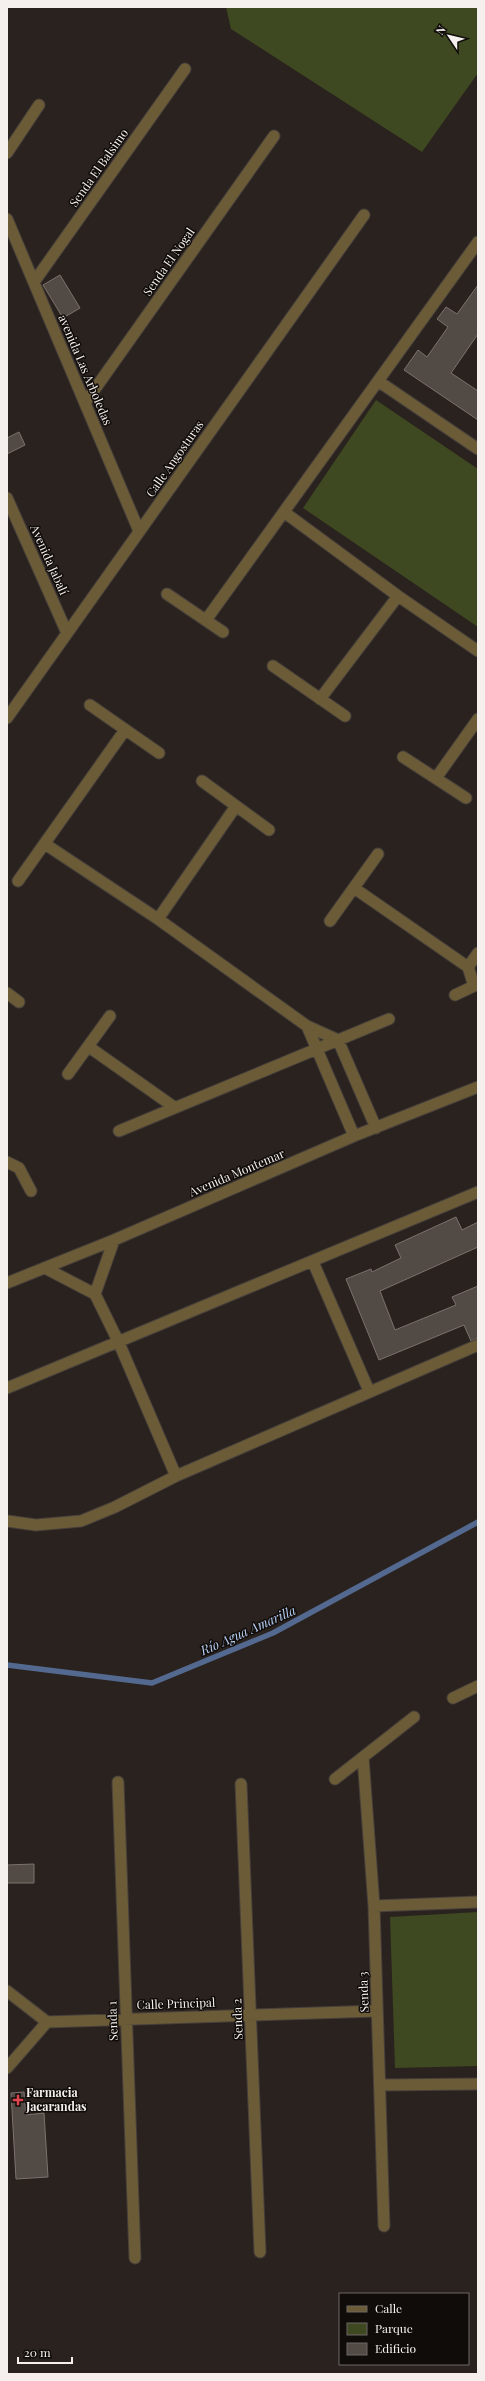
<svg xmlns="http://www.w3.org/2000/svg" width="485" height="2381" font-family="'Playfair Display',serif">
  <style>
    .green { fill: #3e4821 }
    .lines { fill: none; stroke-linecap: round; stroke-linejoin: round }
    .stream { stroke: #53698f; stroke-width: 5.5 }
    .building { fill: #524a45; stroke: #7b726d }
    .minor-casing { stroke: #463f3b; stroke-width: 13 }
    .minor { stroke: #6b5c37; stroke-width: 11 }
    .health-dot { fill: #e0444e; stroke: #100c0a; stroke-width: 1.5 }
    .labels { text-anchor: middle; stroke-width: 3; stroke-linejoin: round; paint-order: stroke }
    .street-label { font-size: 12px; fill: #f5f0ed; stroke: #100c0a }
    .poi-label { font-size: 12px; font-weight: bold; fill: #f5f0ed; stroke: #100c0a; text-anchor: start }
    .water-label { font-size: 13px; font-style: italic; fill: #b7cef3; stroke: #100c0a }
  </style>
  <rect width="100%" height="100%" fill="#2a221e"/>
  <path class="green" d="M226,7H478V73L422,152L231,29Z
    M376,400L478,469V627L303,508Z
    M478,1912V2066L395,2068L390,1917Z"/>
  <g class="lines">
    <path class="stream" d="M7,1665L152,1683L273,1633L478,1522"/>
  </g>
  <path class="building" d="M60,275L80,308L63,318L43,285Z
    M478,285V334L451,373L478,391V420L404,370L418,350L427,357L448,327L437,319L446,307L457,314Z
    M19,432L25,445L7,454V438Z
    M456,1217L462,1230L478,1222V1247L380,1291L395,1330L456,1305L452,1297L478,1286V1338L471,1341L464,1325L379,1360L346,1279L371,1269L372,1272L401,1258L395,1245Z
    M34,1864V1883H7V1865Z
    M24,2092L26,2115L44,2113L48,2177L16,2179L11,2093Z"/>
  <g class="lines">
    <g class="minor-casing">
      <path id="minor" d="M7,153L39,105
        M7,219L139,531
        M34,282L185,69
        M378,381L478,449
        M85,403L274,136
        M7,498L67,633
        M284,512L398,596L478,651
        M167,594L223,632
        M206,620L478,242
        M273,666L345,716
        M320,699L398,596
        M90,705L159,753
        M7,718L364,215
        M403,757L466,798
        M436,778L478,719
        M202,781L269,830
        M45,844L158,919L307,1026L338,1040L376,1128
        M18,881L125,730
        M354,888L468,967L474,986L478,985
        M158,919L236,806
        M330,921L378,854
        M468,967L478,953
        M7,993L19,1002
        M455,995L474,986
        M307,1026L354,1136
        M89,1047L174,1107
        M68,1074L110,1016
        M119,1131L389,1019
        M7,1162L19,1168L31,1191
        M313,1262L369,1391
        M45,1268L95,1294L119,1343L176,1476
        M7,1283L114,1240L354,1136L478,1087
        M95,1294L114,1240
        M7,1388L478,1192
        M7,1521L36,1525L81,1521L115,1507L176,1476L478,1345
        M453,1698L478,1686
        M363,1757L374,1906L384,2226
        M335,1779L414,1717
        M118,1782L135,2258
        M241,1784L260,2252
        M374,1906L478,1902
        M7,1991L47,2022L377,2011
        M7,2068L47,2022
        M380,2085L478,2084"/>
    </g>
    <use href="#minor" class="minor"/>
  </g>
  <path class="health-dot" d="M16 2094h4v4h4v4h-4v4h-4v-4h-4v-4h4z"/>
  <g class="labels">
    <g class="street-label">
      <text transform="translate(99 168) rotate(-55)" y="4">Senda El Balsimo</text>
      <text transform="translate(169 262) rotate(-55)" y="4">Senda El Nogal</text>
      <text transform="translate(85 370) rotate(67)" y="4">avenida Las Arboledas</text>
      <text transform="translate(175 459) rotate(-55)" y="4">Calle Angosturas</text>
      <text transform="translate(49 560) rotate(66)" y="4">Avenida Jabalí</text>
      <text transform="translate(237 1173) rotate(-23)" y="4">Avenida Montemar</text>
      <text transform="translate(364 1992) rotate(-92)" y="4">Senda 3</text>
      <text transform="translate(176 2004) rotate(-2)" y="4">Calle Principal</text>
      <text transform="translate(238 2019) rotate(-92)" y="4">Senda 2</text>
      <text transform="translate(113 2021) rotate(-92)" y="4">Senda 1</text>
    </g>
    <g class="poi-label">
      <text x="26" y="2097">Farmacia<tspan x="26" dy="14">Jacarandas</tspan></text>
    </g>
    <g class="water-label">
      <text transform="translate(248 1630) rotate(-24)" y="5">Río Agua Amarilla</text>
    </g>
  </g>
  <rect width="485" height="2381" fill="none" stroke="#f5f0ed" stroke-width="16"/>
  <rect x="339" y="2293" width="130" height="72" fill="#100c0a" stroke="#6c6765"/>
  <rect x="347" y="2306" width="20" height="6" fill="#6b5c37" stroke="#6c6765"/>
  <text x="375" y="2313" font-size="12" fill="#f5f0ed">Calle</text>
  <rect x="347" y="2323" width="20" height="12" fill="#3e4821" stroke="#6c6765"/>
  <text x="375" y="2333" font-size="12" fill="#f5f0ed">Parque</text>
  <rect x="347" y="2343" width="20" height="12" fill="#524a45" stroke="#6c6765"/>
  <text x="375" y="2353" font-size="12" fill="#f5f0ed">Edificio</text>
  <g transform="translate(449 36) rotate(305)" stroke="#100c0a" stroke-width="3" paint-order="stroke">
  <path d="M0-3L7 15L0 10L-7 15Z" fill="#f5f0ed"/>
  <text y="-6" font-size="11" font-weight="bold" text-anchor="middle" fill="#f5f0ed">N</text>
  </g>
  <path d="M18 2357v6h54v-6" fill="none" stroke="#f5f0ed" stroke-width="2"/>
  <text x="24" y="2357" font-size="12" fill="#f5f0ed" stroke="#100c0a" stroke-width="3" paint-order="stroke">20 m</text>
</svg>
